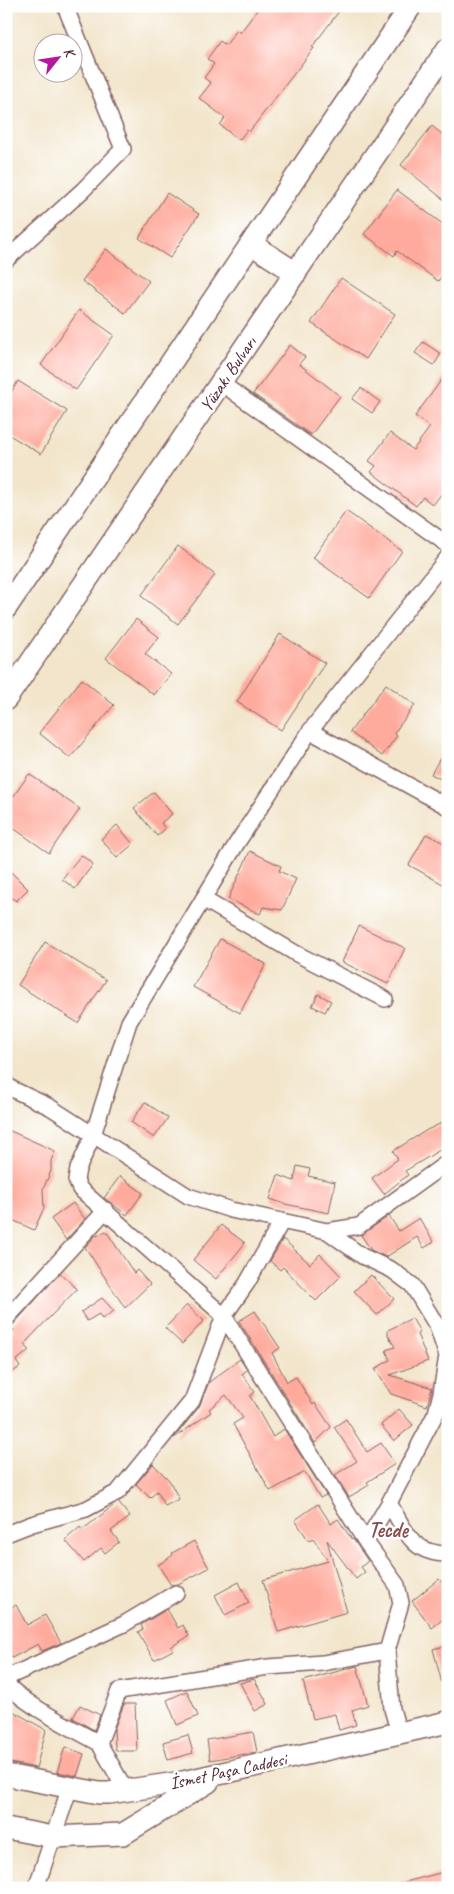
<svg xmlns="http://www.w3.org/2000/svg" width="454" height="1894" font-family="Caveat,sans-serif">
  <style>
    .building { fill: #feab9d }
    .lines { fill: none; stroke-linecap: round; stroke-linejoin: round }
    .street-casing { stroke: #856463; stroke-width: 18 }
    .secondary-casing { stroke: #856463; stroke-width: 24 }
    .street { stroke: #fff; stroke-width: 15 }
    .secondary { stroke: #fff; stroke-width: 21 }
    .labels { text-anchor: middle; stroke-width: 5; stroke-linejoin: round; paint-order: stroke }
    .street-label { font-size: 18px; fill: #4a1f2b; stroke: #fff }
    .district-label { font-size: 22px; font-weight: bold; fill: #895053; stroke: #fff }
  </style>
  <rect width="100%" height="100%" fill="#fff"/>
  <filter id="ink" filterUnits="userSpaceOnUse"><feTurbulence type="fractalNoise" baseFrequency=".02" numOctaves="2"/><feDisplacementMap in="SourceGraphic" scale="10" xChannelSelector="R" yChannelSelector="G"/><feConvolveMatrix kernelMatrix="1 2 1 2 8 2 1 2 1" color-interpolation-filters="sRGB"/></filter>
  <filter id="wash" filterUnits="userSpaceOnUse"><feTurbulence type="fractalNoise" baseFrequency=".0096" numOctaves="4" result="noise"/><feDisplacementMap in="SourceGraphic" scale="20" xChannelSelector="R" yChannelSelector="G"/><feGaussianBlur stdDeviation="1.12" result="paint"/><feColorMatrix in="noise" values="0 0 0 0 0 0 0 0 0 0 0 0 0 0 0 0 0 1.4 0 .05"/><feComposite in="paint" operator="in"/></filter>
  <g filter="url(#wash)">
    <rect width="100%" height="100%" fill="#f2e5cb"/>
    <g id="blocks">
      <path class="building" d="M260,6H343L312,47L314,48L249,132L247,130L239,140L220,125L225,118L199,98L211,83L204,78L214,64L207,59L220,41L226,45L237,30L240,33Z
        M432,126L448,139V203L401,165Z
        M397,190L448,228V268L438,281L397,251L394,256L364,234Z
        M167,193L199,214L170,258L139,238Z
        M106,249L149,281L125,313L82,281Z
        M341,278L395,314L366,359L311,323Z
        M79,310L114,335L76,390L41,365Z
        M423,342L441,354L434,365L415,353Z
        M290,345L305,357L299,364L340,396L311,435L253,394Z
        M448,371V485L433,505L423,497L416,506L371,472L376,466L369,461L390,433L413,450L430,427L415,416Z
        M18,381L67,411L41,454L6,433V401Z
        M361,388L380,402L372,413L352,399Z
        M346,511L402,551L369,598L313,558Z
        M178,546L215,575L178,624L141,596Z
        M136,619L159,637L145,654L171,674L154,695L106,658Z
        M280,634L325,663L281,730L237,702Z
        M82,679L114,705L70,758L39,733Z
        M386,684L415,705L394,733L397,736L382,756L350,732Z
        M448,744V783L431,774Z
        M29,774L80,809L49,853L6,823V807Z
        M154,792L172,814L161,823L165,829L157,836L134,808Z
        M117,825L133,844L117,858L101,839Z
        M426,834L448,845V887L409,865Z
        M250,851L281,866L279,871L296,879L282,910L263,907L260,914L228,899Z
        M81,855L93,864L75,889L62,879Z
        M6,867L28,889L16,901L12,898L6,903Z
        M359,926L405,948L388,984L342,962Z
        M220,939L266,964L240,1013L193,987Z
        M45,942L106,980L78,1023L18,985Z
        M318,994L331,1001L325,1012L312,1006Z
        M145,1102L168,1118L154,1138L131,1122Z
        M448,1120V1145L405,1171L408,1175L384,1194L372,1178L398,1159L393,1151L427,1130Z
        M6,1129L55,1151L51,1161V1171L43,1189L44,1208L34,1230L6,1217Z
        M297,1166L310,1169L308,1176L335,1182L329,1213L285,1204L270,1199L278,1175L294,1181Z
        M120,1176L143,1193L127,1215L104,1198Z
        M73,1203L85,1219L66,1240L51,1219Z
        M389,1216L399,1231L419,1218L434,1242L424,1248L417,1237L386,1257L371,1250L361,1235Z
        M221,1225L245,1243L216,1279L193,1260Z
        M106,1231L134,1273L137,1270L150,1284L125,1308L85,1247L96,1235L97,1236Z
        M283,1239L310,1264L320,1254L341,1276L316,1301L283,1267L280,1270L270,1261Z
        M60,1273L77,1289L24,1344L29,1350L16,1361L20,1367L6,1377V1338L14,1330L11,1327Z
        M371,1275L394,1299L377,1315L354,1291Z
        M102,1298L114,1311L102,1319L99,1314L87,1321L81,1312Z
        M187,1305L204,1321L182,1344L165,1328Z
        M255,1311L280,1348L272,1353L287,1382L296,1377L313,1405L315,1403L331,1427L315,1443L239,1321Z
        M412,1318L420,1332L417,1334L428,1361L390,1375L432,1388L427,1406L391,1394L375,1369L390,1360L386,1350L395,1347L388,1335V1330Z
        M240,1359L247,1370L242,1374L255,1392L250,1396L273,1437L284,1429L326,1495L320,1498L305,1472L270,1491L233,1424L243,1418L226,1395L209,1409L211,1412L174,1438L199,1407L209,1382Z
        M399,1409L413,1425L394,1441L381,1425Z
        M346,1419L367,1452L381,1443L395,1464L367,1482L369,1485L349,1497L335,1475L357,1461L334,1427Z
        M153,1464L169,1480L179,1499L165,1506L157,1491L150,1498L136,1484Z
        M118,1502L130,1517L111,1531L119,1542L105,1553L101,1548L84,1562L65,1540L80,1527L82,1530Z
        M318,1504L331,1524L338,1519L352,1540L353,1539L368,1561L361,1567L365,1572L356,1579L327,1540L347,1612L278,1632L263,1580L328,1561L313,1538L309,1541L295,1520Z
        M194,1541L209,1568L178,1584L171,1585L158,1565L173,1555L172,1553Z
        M439,1579L448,1589V1615L432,1628L412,1601Z
        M239,1582L249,1603L225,1615L215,1595Z
        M16,1605L27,1625L45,1615L61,1643L42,1651L38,1644L12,1658L6,1647V1610Z
        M167,1609L178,1628L183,1625L189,1636L171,1647L173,1650L154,1660L138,1632L143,1629L141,1625Z
        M448,1645V1690L444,1691L433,1649Z
        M357,1666L368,1705L352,1710L356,1725L339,1730L335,1714L313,1719L303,1681Z
        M254,1679L268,1704L255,1711L240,1683Z
        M187,1691L198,1716L177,1725L167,1700Z
        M124,1704H135L137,1751H119L115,1749L114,1729Z
        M80,1705L100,1715L94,1730L73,1718Z
        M6,1707L46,1730L36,1768L6,1762Z
        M253,1732L257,1752L210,1760L207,1740Z
        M188,1735L193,1753L168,1760L163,1742Z
        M65,1747L84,1754L77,1776L57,1772Z
        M448,1871V1888H398L397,1884Z"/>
    </g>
  </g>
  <g filter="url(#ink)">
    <use href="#blocks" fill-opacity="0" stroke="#856463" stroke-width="1"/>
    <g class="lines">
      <g class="street-casing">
        <path id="street" d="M6,260L83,190L123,149L65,6
          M221,383L448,545
          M310,731L448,807
          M203,899L297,954L385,999
          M6,1084L12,1089L50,1107L188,1196L231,1210L327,1231L359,1226L448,1162
          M327,1231L362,1256L392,1270L412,1285L437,1326L447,1356L441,1393L436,1413L389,1503L366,1542
          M6,1319L106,1210
          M389,1503C406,1531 411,1554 448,1554
          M6,1534L32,1524L86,1509L118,1492L192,1401L224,1316L247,1283L282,1221
          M6,1678L124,1624L176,1593
          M6,1683C23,1704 74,1729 99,1743
          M399,1733L392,1709L387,1651L401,1603L397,1585L366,1542L224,1316L80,1189L76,1180L78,1169L93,1135L129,1022L237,843L310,731L448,557
          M126,1791L99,1743L119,1691L268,1667L323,1663L387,1651
          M36,1888L70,1787"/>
      </g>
      <g class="secondary-casing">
        <path id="secondary" d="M251,244L296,273
          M6,608L411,6
          M6,699L448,48
          M6,1775L99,1793H109L183,1782L448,1722
          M6,1828L53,1837L123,1834L208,1782"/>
      </g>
      <use href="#street" class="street"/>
      <use href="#secondary" class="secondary"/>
    </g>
  </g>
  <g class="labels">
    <g class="street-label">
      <text transform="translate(228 374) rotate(-56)" y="6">Yüzakı Bulvarı</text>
      <text transform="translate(228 1771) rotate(-12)" y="6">İsmet Paşa Caddesi</text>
    </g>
    <g class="district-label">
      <text x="388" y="1537">Tecde</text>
    </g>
  </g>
  <rect width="454" height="1894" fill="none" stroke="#fff" stroke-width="25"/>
  <g transform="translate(58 58) rotate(60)"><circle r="24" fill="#ffffff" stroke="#b7a5aa"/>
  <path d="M0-4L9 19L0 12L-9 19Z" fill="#b5179e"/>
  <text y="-8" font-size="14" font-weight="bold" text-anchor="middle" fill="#4a1f2b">K</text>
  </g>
</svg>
